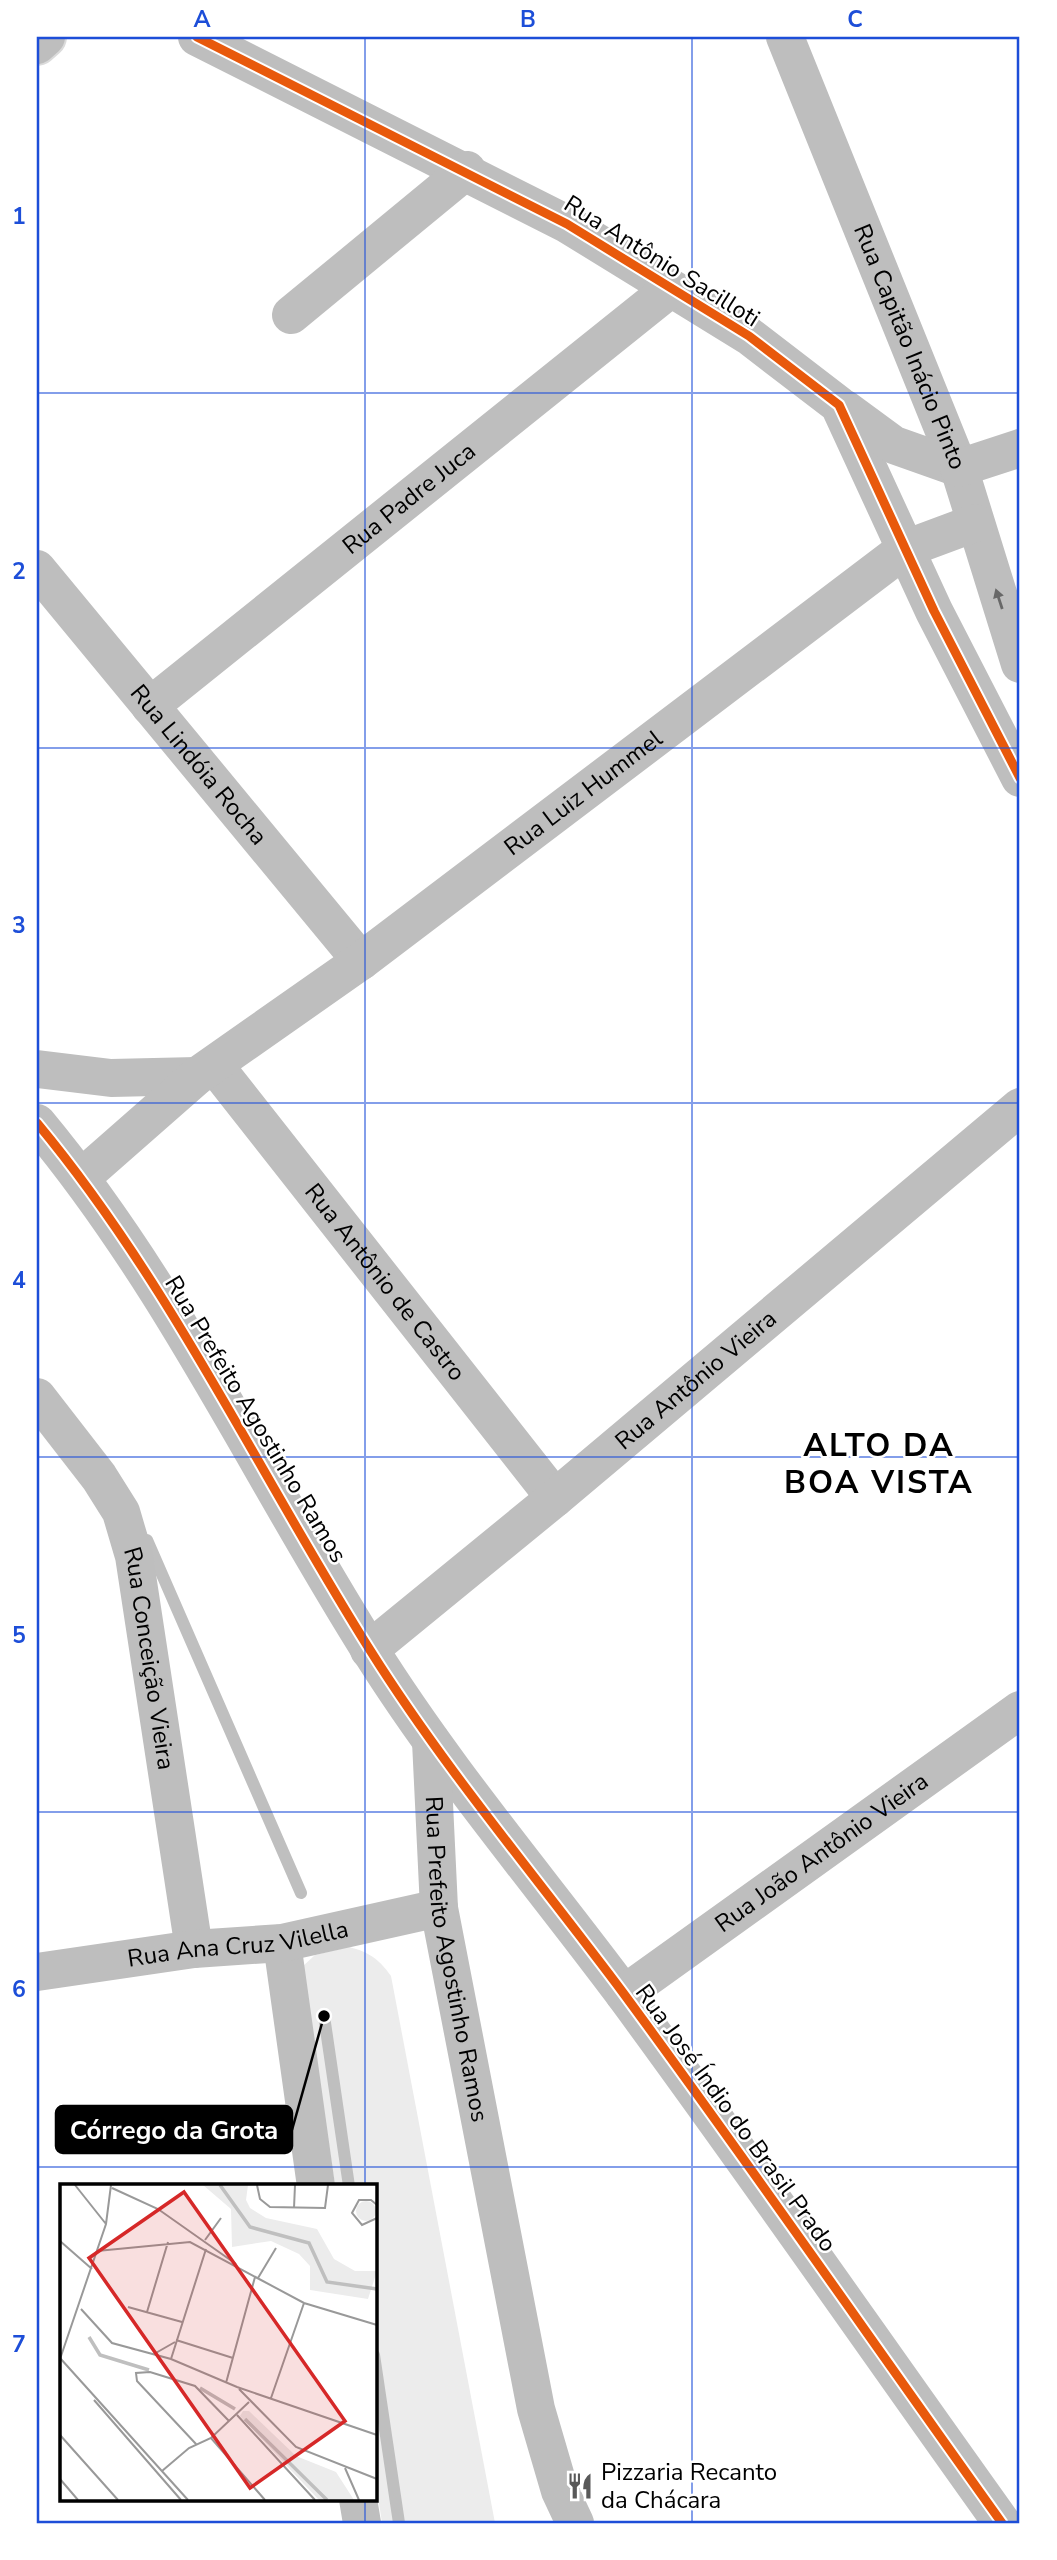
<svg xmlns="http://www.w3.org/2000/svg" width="1057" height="2560" font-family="'Nunito Sans',sans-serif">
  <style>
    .green { fill: #ececec }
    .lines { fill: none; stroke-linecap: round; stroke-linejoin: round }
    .stream { stroke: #bfbfbf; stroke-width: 12 }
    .major-casing { stroke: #dbdbdb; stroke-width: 42 }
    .minor { stroke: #bebebe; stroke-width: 38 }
    .major { stroke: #bebebe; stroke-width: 38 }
    .cycleway-casing { stroke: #fff; stroke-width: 13 }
    .cycleway { stroke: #e8590c; stroke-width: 9 }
    .oneway { fill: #686868 }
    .grid { fill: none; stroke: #1d4ed8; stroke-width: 2; stroke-opacity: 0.55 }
    .labels { text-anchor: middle; stroke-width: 5; stroke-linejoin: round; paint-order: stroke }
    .street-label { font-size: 24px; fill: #000; stroke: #fff }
    .poi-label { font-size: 24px; fill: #000; stroke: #fff; text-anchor: start }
    .district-label { font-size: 32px; font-weight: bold; letter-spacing: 2px; fill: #000; stroke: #fff }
    .inset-river { fill: none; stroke: #bfbfbf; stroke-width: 3.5 }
    .inset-road { fill: none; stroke: #999; stroke-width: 2 }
    .view { fill: #d62828; fill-opacity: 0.15; stroke: #d62828; stroke-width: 3.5 }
    .inset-edge { fill: none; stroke: #000; stroke-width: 3.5 }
    .leader { fill: none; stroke: #000; stroke-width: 2.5 }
    .callout-dot { fill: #000; stroke: #fff; stroke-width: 2.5 }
    .callout { fill: #000; stroke: #000; stroke-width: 2.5 }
    .callout-label { font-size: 26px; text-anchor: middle; font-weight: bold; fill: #fff }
    .neatline { fill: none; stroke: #1d4ed8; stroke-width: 2.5 }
    .grid-label { font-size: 23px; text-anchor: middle; font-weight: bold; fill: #1d4ed8 }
  </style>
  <rect width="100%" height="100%" fill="#fff"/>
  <path class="green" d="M349,1947C369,1952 379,1959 391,1976L495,2523H382L374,2469V2186L335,2185L302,1967L315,1955Z"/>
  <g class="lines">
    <path class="stream" d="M147,1540L301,1893
      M324,2016L349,2186
      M374,2355L399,2523"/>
    <g class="major-casing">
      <path id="major" d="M37,45L46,37"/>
    </g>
    <g class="minor">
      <path d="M197,37L567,224L749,336L839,405L934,611L1020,778"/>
      <path id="s1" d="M785,37L959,468L1020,664"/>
      <path d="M291,315L467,170"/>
      <path d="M845,409L894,445L959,468"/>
      <path d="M959,468L1020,448"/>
      <path id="s2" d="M37,569L361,961"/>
      <path id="s3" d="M150,706L670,289"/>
      <path id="s4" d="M215,1066L555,1498"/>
      <path d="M37,1069L111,1078L197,1076"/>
      <path d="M37,1123C171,1284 259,1474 370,1650C446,1771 539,1880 624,1994C753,2169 876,2347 1002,2523"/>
      <path id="s5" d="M82,1177L197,1076L361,961L905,549L975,523"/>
      <path id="s6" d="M37,1397L99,1477L121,1512L134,1556L194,1949"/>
      <path id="s7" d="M369,1650L555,1498L1020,1107"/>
      <path id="s8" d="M431,1741L439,1908L536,2409L560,2491L575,2523"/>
      <path d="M282,1943L316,2186"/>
      <path id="s9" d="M37,1972L194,1949L282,1943L439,1908"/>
      <path id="s10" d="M624,1994L1020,1710"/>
      <path d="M358,2499L362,2523"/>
    </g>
    <use href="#major" class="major"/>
    <g class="cycleway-casing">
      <path id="cycleway" d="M197,37L567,224L749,336L839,405L934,611L1020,778
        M37,1123C171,1284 259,1474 370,1650C446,1771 539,1880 624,1994C753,2169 876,2347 1002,2523"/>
    </g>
    <use href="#cycleway" class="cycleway"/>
  </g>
  <defs><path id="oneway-solid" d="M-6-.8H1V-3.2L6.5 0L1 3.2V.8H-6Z" transform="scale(1.75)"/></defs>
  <use class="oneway" href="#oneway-solid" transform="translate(999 599) rotate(-108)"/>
  <path class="grid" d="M365,37V2186M692,37V2523M37,393H1020M37,748H1020M37,1103H1020M37,1457H1020M37,1812H1020M37,2167H1020M365,2499V2523"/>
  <defs>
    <g id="restaurant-bare" transform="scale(2.1)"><path d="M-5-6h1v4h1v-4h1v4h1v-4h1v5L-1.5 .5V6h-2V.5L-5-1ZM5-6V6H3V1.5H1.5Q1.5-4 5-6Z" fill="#595959" stroke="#fff" stroke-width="2.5" paint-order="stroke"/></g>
  </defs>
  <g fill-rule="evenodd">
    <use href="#restaurant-bare" x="580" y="2486"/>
  </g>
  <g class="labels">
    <g class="street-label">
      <text transform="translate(662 261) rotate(32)" y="8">Rua Antônio Sacilloti</text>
      <text dy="8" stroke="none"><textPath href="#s1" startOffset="334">Rua Capitão Inácio Pinto</textPath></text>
      <text dy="8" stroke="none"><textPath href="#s3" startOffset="332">Rua Padre Juca</textPath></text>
      <text dy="8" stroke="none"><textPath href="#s2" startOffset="254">Rua Lindóia Rocha</textPath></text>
      <text dy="8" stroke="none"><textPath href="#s5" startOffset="632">Rua Luiz Hummel</textPath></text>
      <text dy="8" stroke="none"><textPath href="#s4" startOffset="275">Rua Antônio de Castro</textPath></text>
      <text dy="8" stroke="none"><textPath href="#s7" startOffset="424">Rua Antônio Vieira</textPath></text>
      <text transform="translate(256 1419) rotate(59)" y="8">Rua Prefeito Agostinho Ramos</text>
      <text dy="8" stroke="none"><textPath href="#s6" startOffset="292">Rua Conceição Vieira</textPath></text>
      <text dy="8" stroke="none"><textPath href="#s10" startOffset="243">Rua João Antônio Vieira</textPath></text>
      <text dy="8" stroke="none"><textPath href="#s9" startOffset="203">Rua Ana Cruz Vilella</textPath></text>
      <text dy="8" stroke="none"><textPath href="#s8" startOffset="220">Rua Prefeito Agostinho Ramos</textPath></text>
      <text transform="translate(736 2118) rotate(54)" y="8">Rua José Índio do Brasil Prado</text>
    </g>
    <g class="poi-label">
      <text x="601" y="2480">Pizzaria Recanto<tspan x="601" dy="28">da Chácara</tspan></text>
    </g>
    <g class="district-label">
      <text x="879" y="1456">ALTO DA<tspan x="879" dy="37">BOA VISTA</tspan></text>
    </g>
  </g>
  <g transform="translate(60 2184)">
    <rect width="317" height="317" fill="#fff"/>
    <path d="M143,1H188L186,16L190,24L206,34L257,45L274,75L295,87H317L308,115L250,106V82L239,70L211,57L172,63L171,25ZM296 27a10 10 0 1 1 20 0a10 10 0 1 1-20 0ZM183,227H189L236,272L276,288L294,316H259L180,232Z" fill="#ececec"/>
    <path class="inset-river" d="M160,1L190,43L249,59L267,98L317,105M29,153L40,171L89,186M140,204L175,225M185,235L267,316"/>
    <path class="inset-road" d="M15,1L46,40M197,1L200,15L210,23L265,24L268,1M52,4L98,25L176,80M317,21L311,16H299L292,29L302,41L317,34M234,24L235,1M145,56L161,34M0,57L32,85M37,67L130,58L244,119L317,141M198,94L216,64M68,123L122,138M21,125L52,159L111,175L177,203L317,251M87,128L108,58M116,156L173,174M94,170L115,158M0,174L128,316M0,175L46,40L51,1M111,175L146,65M166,199L195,93M179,205L236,263L317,295M211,214L244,119M34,216L121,316M177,231L255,316M0,251L58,316M151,254L205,316M136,260L77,197L76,189L90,188L135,202L169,237M285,284L299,316M102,287L129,264L151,254L189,218M0,295L18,316"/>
    <path class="view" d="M124,8L285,237L190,304L29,74Z"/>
    <rect width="317" height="317" class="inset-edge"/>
  </g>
  <path class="leader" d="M324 2016L292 2130"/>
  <circle class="callout-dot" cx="324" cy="2016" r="7"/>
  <rect class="callout" x="56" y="2106" width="236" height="47" rx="7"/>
  <g class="callout-label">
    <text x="174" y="2139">Córrego da Grota</text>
  </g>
  <rect width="1057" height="2560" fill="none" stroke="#ffffff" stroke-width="77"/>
  <rect x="38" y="38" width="980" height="2484" class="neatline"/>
  <g class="grid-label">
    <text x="202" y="27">A</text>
    <text x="528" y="27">B</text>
    <text x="855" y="27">C</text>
    <text x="19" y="224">1</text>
    <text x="19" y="579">2</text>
    <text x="19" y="933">3</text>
    <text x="19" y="1288">4</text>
    <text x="19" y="1643">5</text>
    <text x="19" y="1997">6</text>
    <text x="19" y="2352">7</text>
  </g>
</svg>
